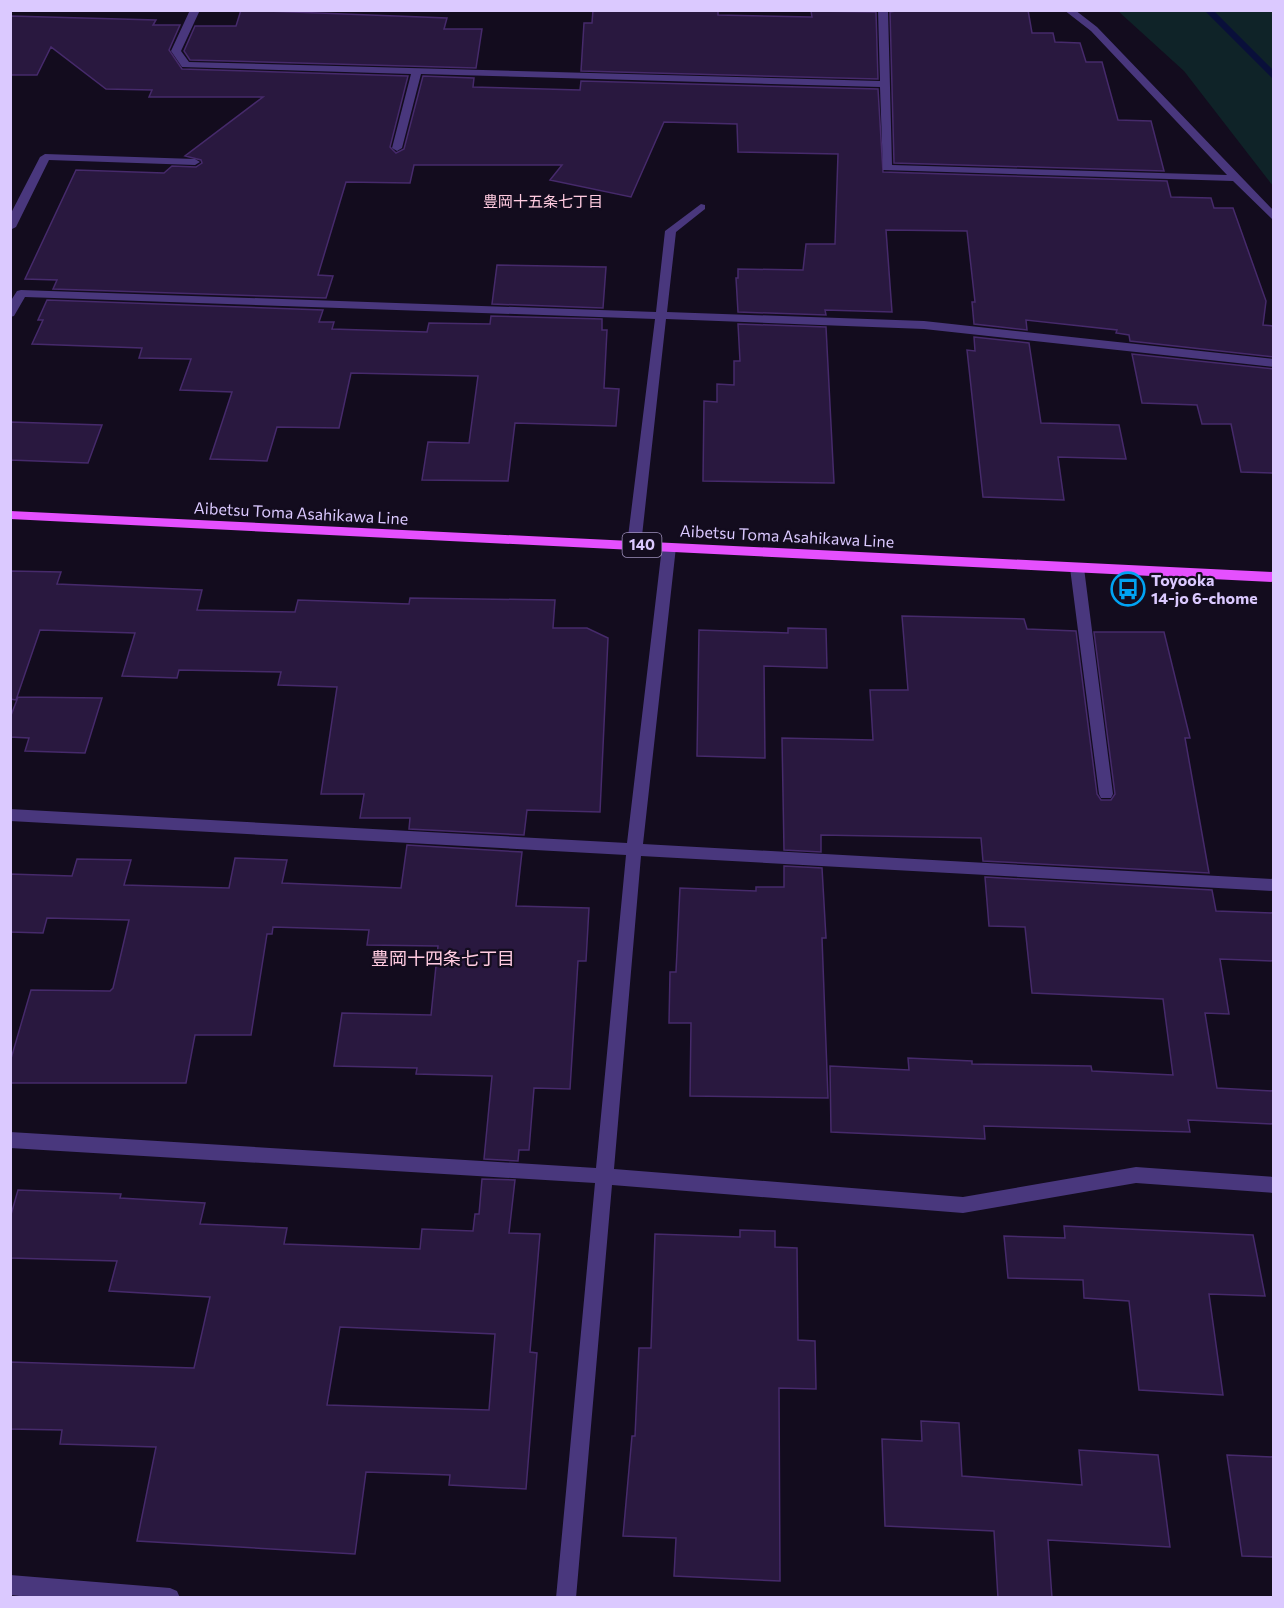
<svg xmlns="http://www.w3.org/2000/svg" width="1284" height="1608" font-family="Commissioner,'Noto Sans JP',sans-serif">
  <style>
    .green { fill: #0f2328 }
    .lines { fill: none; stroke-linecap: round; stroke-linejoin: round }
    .stream { fill: #090f3a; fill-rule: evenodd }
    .building { fill: #29183f; stroke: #462a6b; stroke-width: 1.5; fill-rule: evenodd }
    .minor { fill: #49377d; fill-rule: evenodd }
    .major { fill: #e550fe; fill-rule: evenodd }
    .labels { text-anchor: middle; stroke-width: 4.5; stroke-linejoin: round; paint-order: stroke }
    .far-neighbourhood-label { font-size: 15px; fill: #ffcbe0; stroke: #130c1e }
    .shield { fill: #130c1e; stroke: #9f90bc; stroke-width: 1.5 }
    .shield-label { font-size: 15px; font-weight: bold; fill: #dbc9ff }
    .street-label { font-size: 16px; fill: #dbc9ff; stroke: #130c1e }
    .poi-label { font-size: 16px; font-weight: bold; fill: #dbc9ff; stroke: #130c1e; text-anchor: start }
    .neighbourhood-label { font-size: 18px; fill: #ffcbe0; stroke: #130c1e }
  </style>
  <rect width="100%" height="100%" fill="#130c1e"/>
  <path class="green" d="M1118,11H1273V186L1184,71Z"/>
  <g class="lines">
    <path class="stream" d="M1204,10H1213L1274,71V80Z"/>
  </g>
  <path class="building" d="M241,10L447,18L444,29H482L476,68L190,60L184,51L195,26H236Z
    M593,10H718V15L812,17L811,11L876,12L878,79L581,71L584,23H592Z
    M901,10H1028L1032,33H1053L1055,42L1080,43L1086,62H1102L1118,120L1151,121L1164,171L894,163L890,12Z
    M10,16L156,20L153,25H180L169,50L182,69L408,76L390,147L396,153L404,149L423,76L474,78L473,87L580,90L581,81L878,89L883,172L1167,181L1171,197L1211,198L1214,208H1233L1266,301L1263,325L1274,326V357L1130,341L1129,335L1116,333L1117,330L1026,320L1027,330L974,324L972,302H975L967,231L886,230L892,312L825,310L826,315L738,312L736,278H738V269L803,270L806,244H835L838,154L738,152L737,124L664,122L631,197L550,180L562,165H414L410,183L346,182L318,275L333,276L326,298L53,289L57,280L25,279L76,170L164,173L172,166L196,167L202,163L201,160L185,156L263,97H149L152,90L106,89L51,47L37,75H10Z
    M497,265L606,267L603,308L492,304Z
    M47,300L323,310L319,322H334L332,329L427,332L429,323L490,324L491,316L602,319V330H607L604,388L619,389L616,426L515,423L508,481L422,480L428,442L469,443L478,376L351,373L339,428L277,427L267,461L210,459L232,392L180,390L191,359L139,358L142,348L32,344L43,320H38Z
    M738,324L826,327L834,483L703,481L704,401L717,402V384L734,385V361H740Z
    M974,337L1029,343L1041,423L1119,425L1126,459L1058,457L1064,500L983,497L967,350L975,351Z
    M1132,354L1274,369V473L1241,472L1231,424H1202L1197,405L1142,403Z
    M10,422L102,425L88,463L10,460Z
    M10,571L61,572L57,584L202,590L197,610L295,612L298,600L409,604L410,598L555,600L553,628H587L608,638L600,812L527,810L524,835L409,829L410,818H360L364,794H321L337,687L278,685L281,672L179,670L177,678L122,676L135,633L40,630L16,700L10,699Z
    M902,616L1024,619L1027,629L1076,631L1097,794L1101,800H1111L1115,794L1094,632H1164L1190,738H1185L1209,873L983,861L981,838L821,835V852L784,850L782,738L873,740L870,690H908Z
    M788,628L826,629L827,668L764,666L765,758L697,756L699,630L788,633Z
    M18,697L102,698L85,753L25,751L29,738L10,737V718Z
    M407,845L522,852L516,906L589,908L586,961H578L570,1089L534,1088L529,1150H519L518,1161L484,1159L492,1076L416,1074L417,1068L334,1066L342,1013L431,1015L438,946L367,945L369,930L273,927L272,934H267L251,1035H195L186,1083H10V1062L31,990L110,991L113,988L129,920L47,918L43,933L10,932V874L72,876L77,859L131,860L124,885L229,888L235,858L287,860L282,883L401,888Z
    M784,866L822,868L826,938H822L828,1098L690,1096L691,1023H669L670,972H676L680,888L756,891V887H784Z
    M985,877L1212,890L1216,911L1274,913V961L1220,959L1229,1014L1205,1013L1217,1088L1274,1091V1124L1188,1120L1190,1132L984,1126L985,1139L831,1132L830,1066L909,1070L908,1058L972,1061V1064L1091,1066L1092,1071L1173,1075L1163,999L1032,993L1025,927L989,926Z
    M482,1179L515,1180L509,1233L540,1234L530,1352L537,1353L526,1489L449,1485L450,1475L366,1472L355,1554L137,1541L156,1447L60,1444L62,1430L10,1429V1362L194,1368L210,1297L109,1291L117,1261L10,1258V1218L18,1190L121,1194L120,1198L205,1203L200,1224L287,1228L284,1244L420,1249L422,1229L473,1231L475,1214H479ZM340,1327L495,1334L489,1410L327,1405Z
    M1064,1226L1253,1235L1265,1296L1209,1294L1223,1395L1139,1390L1129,1301L1084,1298L1083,1280L1008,1278L1004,1236L1065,1238Z
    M740,1230L775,1231V1247L797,1248L798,1340L815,1341L816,1389L779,1388L780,1581L674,1576L676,1538L623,1536L632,1436H635L639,1348H651L655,1234L740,1237Z
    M921,1421L959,1423L962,1476L1082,1485L1079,1450L1158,1455L1170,1547L1048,1540L1052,1598H998L994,1531L885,1526L882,1439L922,1441Z
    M1227,1455L1274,1457V1557L1242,1556Z"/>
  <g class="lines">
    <path class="minor" d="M190,10H200L181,51L189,62L880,81L878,10H888L892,165L1227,175L1091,31L1064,10H1075L1097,27L1274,211V221L1233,181L883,170L880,87L421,74L402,148L397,151L392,148L411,74L182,67L171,51Z
      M45,154L195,159L200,162L195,165L49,160L16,227L10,230V215L40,157Z
      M701,204L705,205V209L676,232L667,312L924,321L1274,359V367L924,329L666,319L641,545L634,549L627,545L655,319L25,297L14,316L10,317V302L17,291L21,290L656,312L665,231Z
      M669,543L676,547L643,844L1274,879V891L641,856L614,1169L963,1197L1136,1167L1274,1177V1193L1136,1183L963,1213L612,1185L576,1598H556L595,1183L10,1148V1132L596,1168L626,855L10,821V809L627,843L662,547Z
      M1077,563L1084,568L1113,794L1111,798H1101L1099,794L1070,568Z
      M10,1575L170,1588L177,1591L180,1598H39L10,1595Z"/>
    <path class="major" d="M10,511L1274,572V582L10,519Z"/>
  </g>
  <defs>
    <g id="bus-ring" transform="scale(1.725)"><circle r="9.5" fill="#130c1e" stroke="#01a3f3" stroke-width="1.5"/><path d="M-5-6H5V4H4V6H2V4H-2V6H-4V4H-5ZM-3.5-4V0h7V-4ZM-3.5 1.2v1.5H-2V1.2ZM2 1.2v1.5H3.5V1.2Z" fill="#01a3f3"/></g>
  </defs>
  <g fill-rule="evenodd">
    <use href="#bus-ring" x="1128" y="589"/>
  </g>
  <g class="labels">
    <g class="far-neighbourhood-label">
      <text x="543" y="207">豊岡十五条七丁目</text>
    </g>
    <rect class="shield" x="622.5" y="533" width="39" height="24" rx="4.5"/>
    <g class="shield-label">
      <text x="642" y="550">140</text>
    </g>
    <g class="street-label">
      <text transform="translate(301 513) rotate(3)" y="6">Aibetsu Toma Asahikawa Line</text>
      <text transform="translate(787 536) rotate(3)" y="6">Aibetsu Toma Asahikawa Line</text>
    </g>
    <g class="poi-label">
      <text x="1151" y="586">Toyooka<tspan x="1151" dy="18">14-jo 6-chome</tspan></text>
    </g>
    <g class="neighbourhood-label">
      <text x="443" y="965">豊岡十四条七丁目</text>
    </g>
  </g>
  <rect width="1284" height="1608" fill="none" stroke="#dbc9ff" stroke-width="24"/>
</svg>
